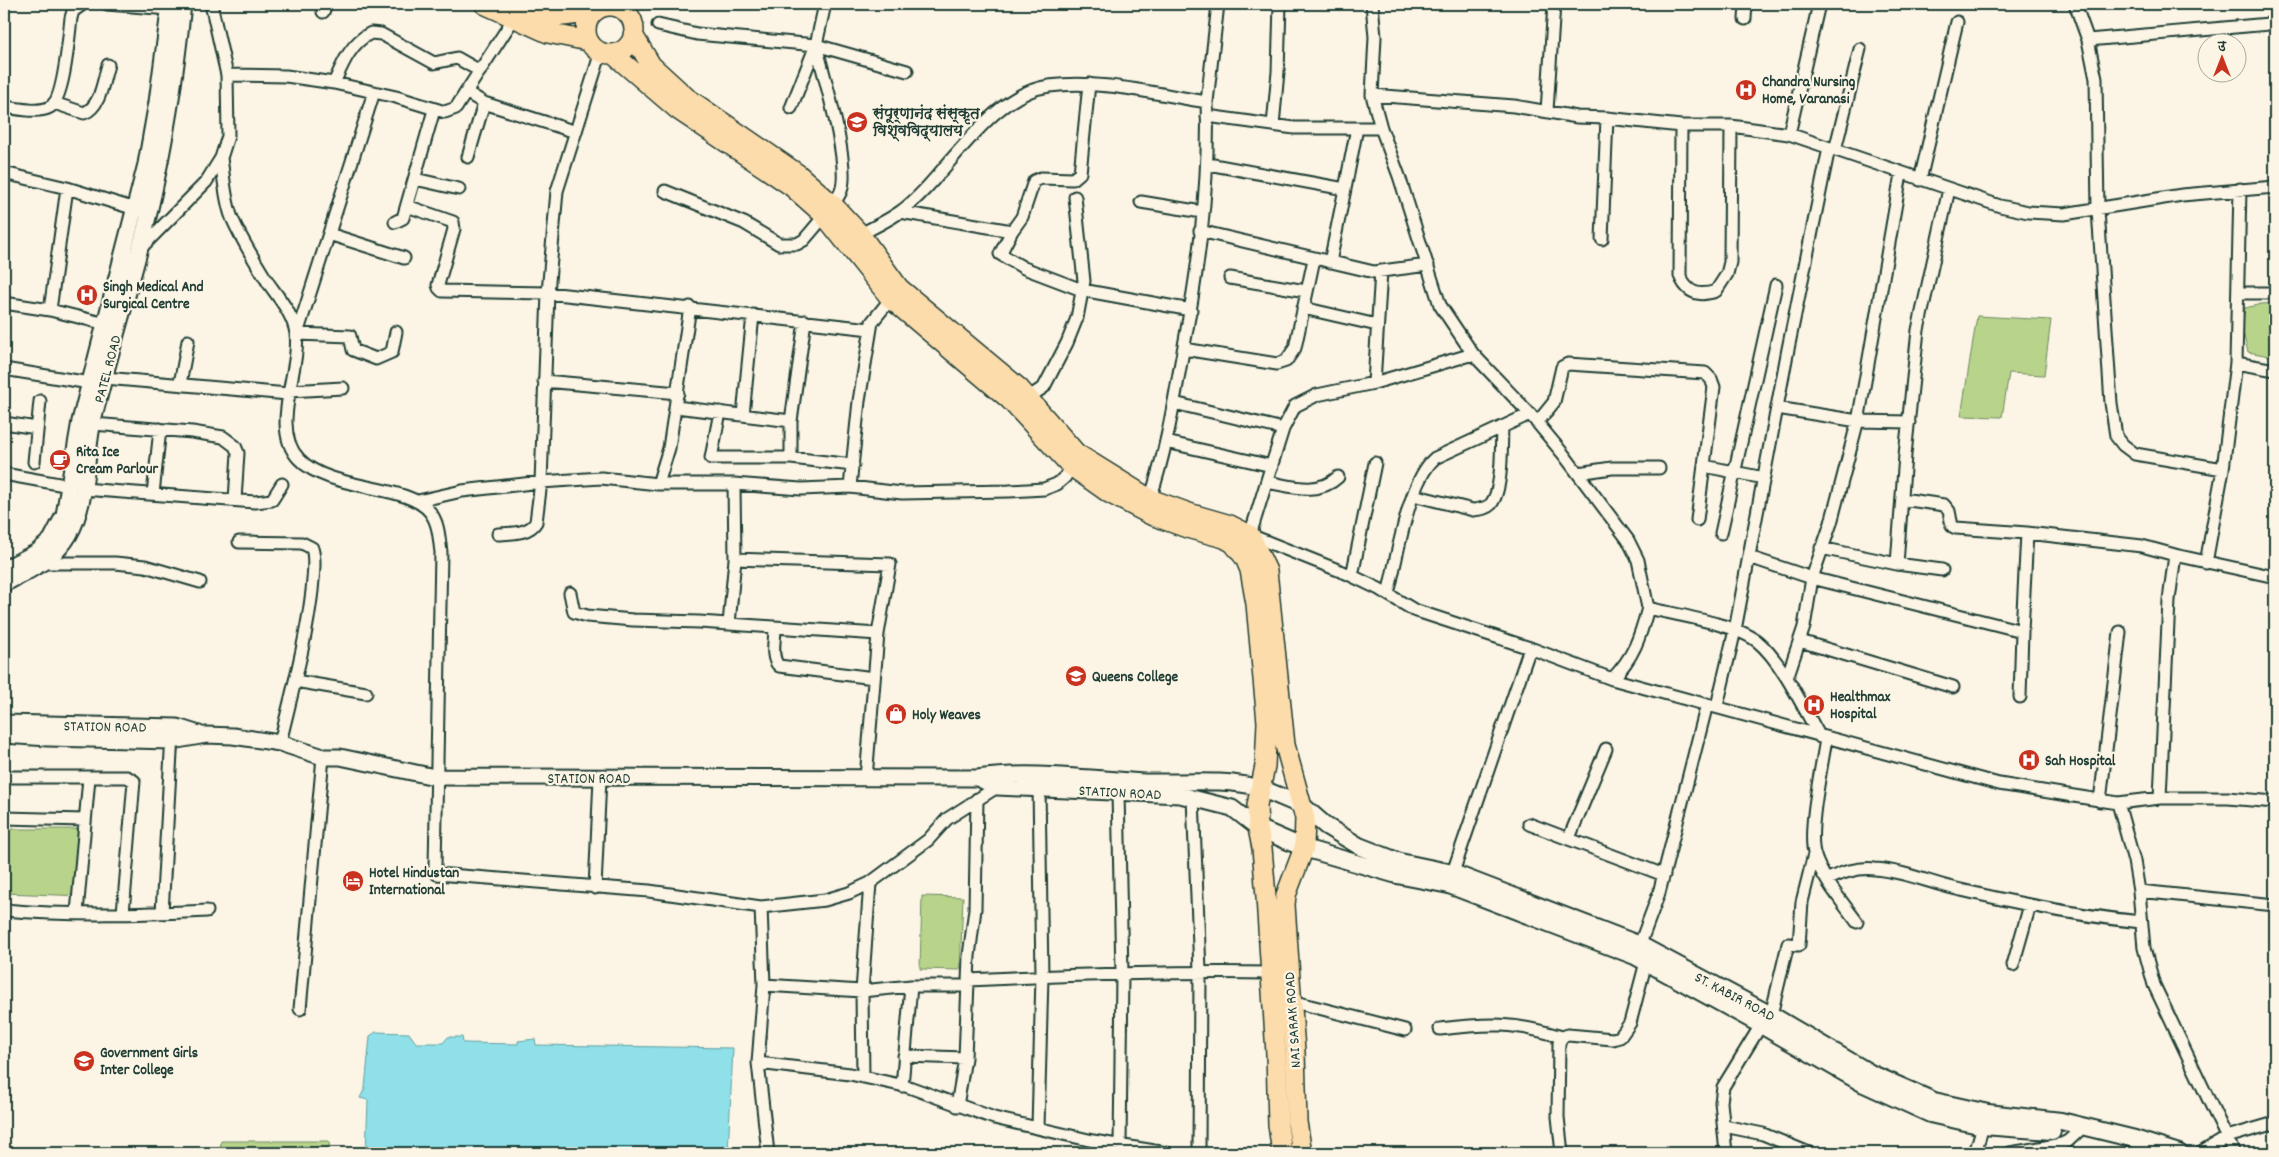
<svg xmlns="http://www.w3.org/2000/svg" width="2279" height="1157" font-family="Dekko,'Playpen Sans Deva',sans-serif">
  <style>
    .green { fill: #b8d48b; stroke: #6c8860 }
    .water { fill: #8fe0e9; stroke: #629fa1 }
    .lines { fill: none; stroke-linecap: round; stroke-linejoin: round }
    .minor-casing { stroke: #1f3d34; stroke-width: 15 }
    .tertiary-casing { stroke: #1f3d34; stroke-width: 19 }
    .secondary-casing { stroke: #1f3d34; stroke-width: 20 }
    .primary-casing { stroke: #1f3d34; stroke-width: 22 }
    .minor { stroke: #fcf5e5; stroke-width: 11 }
    .tertiary { stroke: #fcf5e5; stroke-width: 15 }
    .secondary { stroke: #fcf5e5; stroke-width: 16 }
    .primary { stroke: #fddcac; stroke-width: 19 }
    .labels { text-anchor: middle; stroke-width: 4.5; stroke-linejoin: round; paint-order: stroke }
    .poi-label { font-size: 15px; font-weight: bold; fill: #1f3d34; stroke: #fcf5e5; text-anchor: start }
    .street-label { font-size: 15px; fill: #1f3d34; stroke: #fcf5e5 }
  </style>
  <rect width="100%" height="100%" fill="#fcf5e5"/>
  <filter id="ink" filterUnits="userSpaceOnUse"><feTurbulence type="fractalNoise" baseFrequency=".02" numOctaves="2"/><feDisplacementMap in="SourceGraphic" scale="10" xChannelSelector="R" yChannelSelector="G"/><feConvolveMatrix kernelMatrix="1 2 1 2 8 2 1 2 1" color-interpolation-filters="sRGB"/></filter>
  <g filter="url(#ink)">
    <path class="green" d="M2275,303V357L2248,352L2242,328L2245,308L2261,304Z
      M1977,316L2051,320L2044,375L2009,373L2002,417L1961,416Z
      M9,829H88L84,896L4,893Z
      M922,896L963,897L960,970L920,969Z
      M221,1141H329L330,1153H220Z"/>
    <path class="water" d="M376,1032L409,1033L416,1043H443L448,1037H462L463,1043L518,1044V1041L535,1039L536,1045L733,1048L728,1153H366L368,1100L360,1098L365,1088L370,1036Z"/>
    <g class="lines">
      <g class="minor-casing">
        <path id="minor" d="M107,4L169,9
          M1372,4L1375,37L1372,95L1381,128L1399,176L1440,305L1473,354L1530,414L1564,455L1628,540L1638,560L1648,608
          M2075,4L2088,40L2096,79L2098,210L2111,403L2116,436L2123,445L2135,454L2223,469
          M323,12L326,4
          M1745,19L1746,4
          M658,25L697,34L816,45L907,71
          M2088,40L2269,24
          M227,75L286,76L334,83L396,97L445,112L456,108L466,92L484,103L576,132
          M334,83C342,65 351,42 371,33L381,34L434,63L457,58L480,71
          M1089,84L1080,173L1073,179L1041,178L1034,181L1022,217L1012,231L1000,254L1024,268L1082,290L1191,310
          M374,92L297,334L350,336L353,350L376,359L392,352L396,332
          M466,92L514,18
          M1372,95L1514,106L1577,117L1607,118L1681,126H1731L1789,134L2000,206L2028,212L2064,214L2182,195L2275,187
          M54,103L84,113C101,107 103,80 108,65
          M4,107C16,108 38,114 50,107C64,100 69,35 71,18L73,11L83,4
          M791,108L816,45L825,4
          M1547,111L1554,4
          M1207,116L1294,128H1381
          M1273,125L1278,72L1280,4
          M1681,126L1680,276C1687,293 1699,297 1716,291L1727,274L1730,262L1731,126
          M1789,134L1819,4
          M1835,150L1860,49
          M468,157L484,103
          M221,158C224,177 225,201 232,218C242,241 256,263 269,284C279,298 294,316 296,334C301,370 269,428 299,459C330,492 408,483 430,512C439,523 439,539 441,552L435,867L437,874L649,891L761,907L825,900L849,893L870,883L928,840L947,819L997,787L998,782
          M1208,164L1345,189L1357,128
          M4,173L67,188L142,211
          M415,179L459,189
          M1920,180L1957,22
          M665,191L744,223L779,244H797L804,240C814,228 836,204 841,191C851,165 824,76 816,45
          M1141,202L1202,212
          M407,206L453,222L454,229L438,285L439,288L442,291L548,293L870,329
          M900,212L1012,231
          M395,222L403,218L434,110
          M1200,231L1374,272L1428,265
          M329,234L404,258
          M856,236C871,229 887,221 900,212C947,178 986,95 1049,86C1101,79 1155,94 1207,102L1218,4
          M1602,239L1607,118
          M141,248L206,182L221,158L228,136L227,75L211,4
          M1330,262L1345,189
          M1230,278L1306,291
          M2238,293H2275
          M4,303L50,310L106,324
          M1303,308L1377,325
          M50,310L67,188
          M1184,349L1277,364L1286,361L1295,348L1314,259
          M1473,354L1374,383L1317,395L1295,406L1283,429L1250,535L1348,574L1379,589L1414,610L1530,648L1612,679L1999,784L2118,803
          M2236,363L2275,370
          M4,369L96,384
          M105,378L288,394
          M544,381L678,393
          M1374,383L1381,271
          M180,384L188,341
          M289,391L343,388
          M1028,398L1044,387L1067,343L1077,318L1084,281L1075,197
          M1174,403L1283,429
          M676,407L791,421
          M1777,408L1858,421L1909,422
          M720,412L711,458H791L853,465
          M743,415L753,315
          M4,423L37,428
          M1537,423L1554,402L1562,367L1568,364L1705,373L1711,379L1714,387L1697,520
          M93,424L192,432L223,437L235,446L238,453L235,500
          M1166,442L1272,466
          M791,458V421L805,321
          M34,462L40,401
          M1704,466L1764,478
          M1578,473L1612,468H1659
          M4,474L70,486
          M1267,482C1291,486 1318,496 1338,477
          M658,484L669,448L690,307
          M850,487L859,401L872,322L894,295
          M83,489L255,502L272,500L282,484
          M153,494L160,429
          M1413,495L1473,510C1480,509 1486,509 1491,504C1503,490 1501,446 1502,427
          M1150,499C1165,455 1173,408 1181,362C1197,277 1210,189 1207,102
          M1902,499L1944,505L1949,511L1952,526L1956,528L2027,533
          M418,501L462,491L541,482L601,478L658,484H734L801,489L850,487L902,493L1009,491L1044,489L1057,484L1065,477L1071,466
          M1721,533L1776,285
          M498,534C511,533 529,534 536,522L541,482L548,293L557,191L601,52
          M239,542L302,543L312,548C316,561 313,577 312,591C306,642 292,692 280,743
          M1821,548L1897,564L1905,455L1918,330L1949,189
          M1749,557L1812,578L2022,631L2027,533L2142,546L2175,555
          M44,563H115L145,566L200,582
          M2206,563L2223,469L2236,363L2240,189
          M1897,564L1942,570
          M1352,576L1375,463
          M570,593L574,612L587,616L633,620L699,622L878,634L890,564L735,559
          M1388,594C1397,559 1408,481 1435,458L1530,414
          M729,624L735,559L734,484
          M775,629C775,639 770,658 779,666L874,678
          M1800,641L1953,687
          M1787,678L1804,627L1812,578L1831,523L1859,416L1901,174
          M1612,679C1634,657 1640,637 1648,608C1677,615 1735,624 1757,641C1781,660 1804,709 1820,737
          M295,681L366,693
          M2020,697L2022,631
          M1717,706L1735,630L1788,349L1829,148
          M1826,739C1822,766 1808,828 1814,853C1820,876 1843,903 1857,922
          M4,777H127L134,781L123,913
          M866,778L878,634
          M1118,793L1122,973L1120,1146
          M1193,798L1200,971L1199,1153
          M2160,798H2228L2275,802
          M2100,801L2120,632
          M4,818L85,820
          M1529,824L1664,875
          M1569,838L1606,749
          M1451,878L1530,648
          M1828,879C1843,872 1858,867 1875,869C1905,871 1932,884 1961,890C2020,904 2080,916 2141,922
          M595,888L600,778
          M2139,891L2275,905
          M761,907L764,985L758,1063L768,1153
          M4,910C71,916 140,914 207,911
          M77,913L89,778
          M162,913L172,735
          M1637,952L1659,893L1707,704
          M2013,965L2030,905
          M968,980C1069,975 1169,971 1270,973
          M764,985L862,991L911,986H968
          M1291,1001L1405,1030
          M300,1009L323,757
          M1771,1015L1788,944L1799,945L1802,902L1814,854
          M1440,1029C1489,1023 1514,1022 1562,1037
          M904,1056L965,1058
          M758,1063L850,1074L909,1087L994,1118L1093,1141L1167,1153
          M863,1077L862,991L870,883
          M902,1086L911,986
          M957,1106L965,1058L969,956L975,909L977,799
          M1724,1126L1763,1134L1809,1153
          M1038,1128L1042,976L1039,788
          M1562,1153L1558,1117L1559,1043L1562,1037L1568,1035L1613,1039L1620,1037L1630,1023L1646,962
          M1726,1153L1721,1102L1723,1087L1761,1025
          M1975,1153L1985,1119
          M2010,1153L2062,1144L2068,1141L2084,1126
          M2201,1153L2227,1137L2275,1123
          M2234,1153L2154,985L2144,948L2139,891L2134,861L2118,803L2160,798L2169,600L2175,555L2275,577"/>
      </g>
      <g class="tertiary-casing">
        <path id="tertiary" d="M606,6L607,4
          M625,12L627,4
          M4,569L37,552L51,540L64,515L80,421L146,164L157,102L170,4
          M4,584C29,570 54,561 69,535C88,502 85,458 93,421C110,351 132,283 149,213C165,144 176,74 183,4
          M4,723L177,727L199,734
          M4,735L48,738L172,741L206,735L233,736L280,743L323,757H340L435,777L977,778C1033,770 1089,779 1145,782C1183,783 1223,778 1260,788
          M977,778L997,787L1180,795L1232,808L1258,828"/>
      </g>
      <g class="secondary-casing">
        <path id="secondary" d="M1260,788L1303,806L1326,826L1359,846L1400,862L1453,873L1640,945L1771,1015L1870,1073L1934,1101L1988,1113L2061,1121L2135,1139L2179,1153
          M1258,828L1304,848L1397,875L1449,885L1635,956L1761,1025L1864,1084L1930,1114L1983,1126L2052,1131"/>
      </g>
      <g class="primary-casing">
        <path id="primary" d="M484,4L548,33L588,41
          M514,4C550,18 558,20 596,10
          M586 30a24 24 0 1 1 48 0a24 24 0 1 1-48 0Z
          M633,35L651,65L686,97L798,174L832,204L860,234L899,288L1019,388L1076,453L1150,499L1192,514L1230,525L1250,535L1267,571L1285,745L1305,818L1304,848L1286,895L1285,905L1295,1051L1297,1122L1302,1153
          M613,54L677,109L790,185L824,215L891,299L1009,399L1071,466L1109,493L1151,515L1187,528L1224,538L1233,543L1245,558L1250,570L1256,604L1267,722L1265,766L1257,805L1258,828L1262,848L1266,897L1276,1054L1278,1125L1282,1153"/>
      </g>
      <use href="#minor" class="minor"/>
      <use href="#tertiary" class="tertiary"/>
      <use href="#secondary" class="secondary"/>
      <use href="#primary" class="primary"/>
    </g>
  </g>
  <defs>
    <g id="hospital-disc" transform="scale(1.125)"><circle r="9.5" fill="#c8321e" stroke="#fcf5e5"/><path d="M-5-5h3v3.5h4V-5h3V5h-3V1.5h-4V5h-3Z" fill="#fff"/></g>
    <g id="university-disc" transform="scale(1.125)"><circle r="9.5" fill="#c8321e" stroke="#fcf5e5"/><path d="M0-5L7-2L0 1L-7-2ZM-4 1L0 2.5L4 1V4Q0 6-4 4Z" fill="#fff"/></g>
    <g id="cafe-disc" transform="scale(1.125)"><circle r="9.5" fill="#c8321e" stroke="#fcf5e5"/><path d="M-5.5-4.5H6V0H3Q3 3.5 0 3.5H-2.5Q-5.5 3.5-5.5 0ZM3-3.2v2h1.7v-2ZM-6 4.5H4V6H-6Z" fill="#fff"/></g>
    <g id="school-disc" transform="scale(1.125)"><circle r="9.5" fill="#c8321e" stroke="#fcf5e5"/><path d="M0-5L7-2L0 1L-7-2ZM-4 1L0 2.5L4 1V4Q0 6-4 4Z" fill="#fff"/></g>
    <g id="shop-disc" transform="scale(1.125)"><circle r="9.5" fill="#c8321e" stroke="#fcf5e5"/><path d="M-5-2.5h2.3a2.7 3.5 0 0 1 5.4 0H5L5.5 6h-11ZM-1.5-2.5h3a1.5 2.3 0 0 0-3 0Z" fill="#fff"/></g>
    <g id="hotel-disc" transform="scale(1.125)"><circle r="9.5" fill="#c8321e" stroke="#fcf5e5"/><path d="M-6-4.5h1.5V1H6V5H4.5V3h-9V5H-6ZM-4 0a1.8 1.8 0 1 1 3.6 0ZM.5 0V-2.5h3Q6-2.5 6 0Z" fill="#fff"/></g>
  </defs>
  <g fill-rule="evenodd">
    <use href="#hospital-disc" x="1746" y="90"/>
    <use href="#university-disc" x="857" y="122"/>
    <use href="#hospital-disc" x="87" y="295"/>
    <use href="#cafe-disc" x="60" y="460"/>
    <use href="#school-disc" x="1076" y="676"/>
    <use href="#hospital-disc" x="1814" y="705"/>
    <use href="#shop-disc" x="896" y="714"/>
    <use href="#hospital-disc" x="2029" y="760"/>
    <use href="#hotel-disc" x="353" y="881"/>
    <use href="#university-disc" x="84" y="1061"/>
  </g>
  <g class="labels">
    <g class="poi-label">
      <text x="1762" y="86">Chandra Nursing<tspan x="1762" dy="17">Home, Varanasi</tspan></text>
      <text x="873" y="118">संपूर्णानंद संस्कृत<tspan x="873" dy="17">विश्वविद्यालय</tspan></text>
      <text x="103" y="291">Singh Medical And<tspan x="103" dy="17">Surgical Centre</tspan></text>
      <text x="76" y="456">Rita Ice<tspan x="76" dy="17">Cream Parlour</tspan></text>
      <text x="1092" y="681">Queens College</text>
      <text x="1830" y="701">Healthmax<tspan x="1830" dy="17">Hospital</tspan></text>
      <text x="912" y="719">Holy Weaves</text>
      <text x="2045" y="765">Sah Hospital</text>
      <text x="369" y="877">Hotel Hindustan<tspan x="369" dy="17">International</tspan></text>
      <text x="100" y="1057">Government Girls<tspan x="100" dy="17">Inter College</tspan></text>
    </g>
    <g class="street-label">
      <text transform="translate(107 369) rotate(-75)" y="5">PATEL ROAD</text>
      <text transform="translate(105 726) rotate(1)" y="5">STATION ROAD</text>
      <text x="589" y="783">STATION ROAD</text>
      <text transform="translate(1120 792) rotate(3)" y="5">STATION ROAD</text>
      <text transform="translate(1735 996) rotate(28)" y="5">ST. KABIR ROAD</text>
      <text transform="translate(1292 1020) rotate(-94)" y="5">NAI SARAK ROAD</text>
    </g>
  </g>
  <rect width="2279" height="1157" fill="none" stroke="#fcf5e5" stroke-width="20"/>
  <rect x="10" y="10" width="2259" height="1137" fill="none" stroke="#1f3d34" stroke-width="2" filter="url(#ink)"/>
  <g transform="translate(2222 58)"><circle r="24" fill="#fcf5e5" stroke="#a4ab9e"/>
  <path d="M0-4L9 19L0 12L-9 19Z" fill="#c8321e"/>
  <text y="-8" font-size="14" font-weight="bold" text-anchor="middle" fill="#1f3d34">उ</text>
  </g>
</svg>
